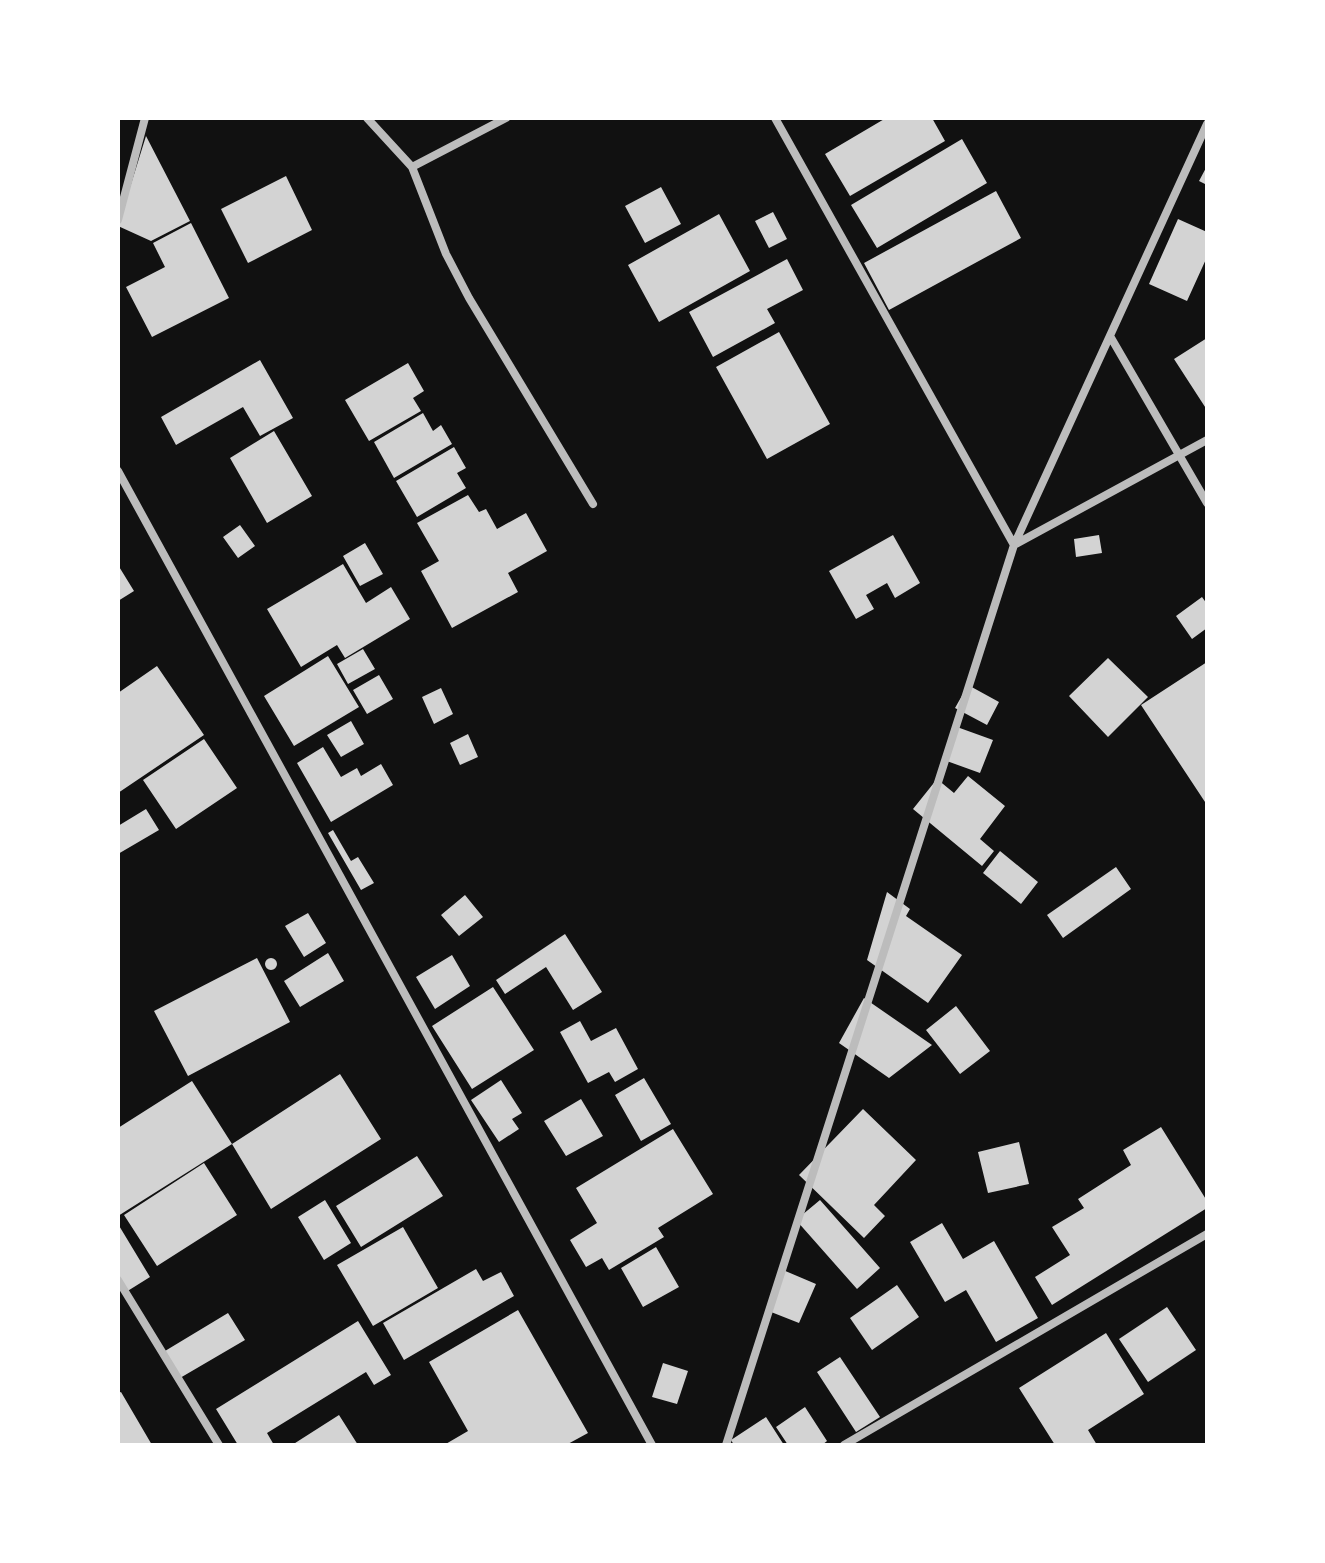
<svg xmlns="http://www.w3.org/2000/svg" width="1325" height="1563" font-family="'Source Serif 4',serif">
  <style>
    .building { fill: #d3d3d3 }
    .lines { fill: none; stroke-linecap: round; stroke-linejoin: round }
    .minor { stroke: #bcbcbc; stroke-width: 8 }
  </style>
  <rect width="100%" height="100%" fill="#111"/>
  <path class="building" d="M886,118H932L945,141L850,196L825,154Z
    M146,136L190,221L151,241L118,226Z
    M962,139L987,183L877,248L851,205Z
    M1207,166V185L1199,181Z
    M286,176L312,230L248,263L221,209Z
    M661,187L681,224L645,243L625,206Z
    M996,191L1021,238L889,310L864,263Z
    M773,212L787,239L769,248L755,221Z
    M719,214L750,271L659,322L628,265Z
    M1178,219L1207,232V257L1187,301L1149,284Z
    M191,223L229,298L152,337L126,287L165,267L153,243Z
    M787,259L803,290L767,309L775,323L713,357L689,312Z
    M779,332L830,424L767,459L716,367Z
    M1207,338V410L1174,359Z
    M260,360L293,418L260,436L243,407L176,445L161,417Z
    M408,363L424,391L413,398L421,411L369,441L345,400Z
    M423,413L433,431L441,425L452,444L394,478L374,442Z
    M274,431L312,496L267,523L230,458Z
    M454,447L466,468L457,473L466,488L417,517L396,481Z
    M468,495L479,512L486,509L497,529L526,513L547,551L508,573L518,592L452,628L421,571L439,561L417,523Z
    M240,525L255,546L238,558L223,537Z
    M893,535L920,583L895,598L887,583L866,595L874,609L856,619L829,571Z
    M1099,535L1102,553L1076,557L1074,539Z
    M365,543L383,574L360,586L343,556Z
    M343,564L366,603L391,587L410,619L345,658L337,645L301,667L267,609Z
    M118,565L134,591L118,601Z
    M1202,597L1207,604V628L1192,639L1176,616Z
    M363,649L375,669L348,684L337,664Z
    M328,656L359,707L294,746L264,696Z
    M1108,658L1148,697L1108,737L1069,696Z
    M1207,662V805L1141,705Z
    M157,666L204,735L118,793V693Z
    M379,675L393,699L367,714L353,690Z
    M968,685L999,702L987,725L955,708Z
    M441,688L453,714L434,724L422,697Z
    M351,721L364,744L341,757L327,735Z
    M957,727L993,740L980,773L944,760Z
    M468,734L478,757L460,765L450,743Z
    M204,739L237,788L176,829L143,780Z
    M323,747L341,777L357,768L361,776L381,764L393,785L331,822L297,763Z
    M968,776L1005,806L980,839L994,851L982,866L913,809L937,779L954,793Z
    M146,809L159,830L118,854V826Z
    M333,830L351,861L358,857L374,883L361,890L328,833Z
    M1000,851L1038,882L1021,904L983,873Z
    M1116,867L1131,889L1063,938L1047,915Z
    M887,892L910,909L906,916L962,955L928,1003L867,960Z
    M465,895L483,917L459,936L441,915Z
    M308,913L326,943L304,957L285,926Z
    M565,934L602,992L573,1010L546,967L505,994L496,980Z
    M328,953L344,981L300,1007L284,981Z
    M452,955L470,986L435,1009L416,977Z
    M265 964a6 6 0 1 1 12 0a6 6 0 1 1-12 0Z
    M257,958L290,1022L188,1076L154,1011Z
    M493,987L534,1050L472,1089L432,1026Z
    M864,998L932,1045L889,1078L839,1043Z
    M956,1006L990,1051L960,1074L926,1030Z
    M580,1021L591,1041L616,1028L638,1069L615,1082L609,1072L588,1083L560,1032Z
    M340,1074L381,1139L271,1209L232,1144Z
    M644,1078L671,1124L641,1141L615,1095Z
    M501,1080L522,1113L512,1119L519,1129L499,1142L471,1100Z
    M192,1081L232,1144L118,1216V1128Z
    M581,1099L603,1136L566,1156L544,1121Z
    M863,1109L916,1160L874,1205L885,1216L864,1238L799,1175Z
    M1161,1127L1207,1201V1208L1052,1305L1035,1277L1070,1255L1052,1227L1084,1208L1078,1199L1131,1165L1123,1150Z
    M673,1129L713,1194L658,1228L664,1237L609,1270L602,1258L586,1267L570,1240L597,1223L576,1188Z
    M1019,1142L1029,1184L988,1193L978,1152Z
    M417,1156L443,1196L361,1247L336,1206Z
    M204,1163L237,1215L157,1266L124,1215Z
    M325,1200L351,1243L324,1260L298,1217Z
    M820,1200L880,1268L857,1289L796,1220Z
    M942,1223L963,1259L994,1241L1038,1318L996,1342L966,1290L945,1302L910,1242Z
    M118,1224L150,1277L126,1292L118,1278Z
    M403,1227L438,1288L373,1326L337,1265Z
    M656,1247L679,1287L643,1307L621,1268Z
    M476,1269L483,1281L501,1272L514,1296L404,1360L383,1323Z
    M783,1270L816,1284L799,1323L766,1310Z
    M897,1285L919,1317L872,1350L850,1318Z
    M1167,1307L1196,1350L1148,1382L1119,1339Z
    M518,1310L588,1433L566,1445H444L468,1431L429,1362Z
    M228,1313L245,1340L180,1378L165,1351Z
    M358,1321L391,1375L374,1385L366,1372L267,1433L274,1445H238L216,1409Z
    M1106,1333L1144,1394L1088,1430L1097,1445H1055L1019,1388Z
    M840,1357L880,1417L856,1432L817,1372Z
    M663,1363L688,1371L677,1404L652,1397Z
    M121,1392L152,1445H118V1393Z
    M805,1407L827,1441L822,1445H788L776,1427Z
    M339,1415L358,1445H292Z
    M766,1417L784,1445H734L731,1440Z"/>
  <g class="lines">
    <path class="minor" d="M367,118L412,167L506,118
      M775,118L1014,545L1207,440
      M412,167L446,254L469,298L593,504
      M118,220L145,118
      M1110,336L1207,503
      M118,471L652,1445
      M118,1280L219,1445
      M726,1445L1014,545L1207,124
      M844,1445L1207,1234"/>
  </g>
  <rect width="1325" height="1563" fill="none" stroke="#ffffff" stroke-width="240"/>
</svg>
